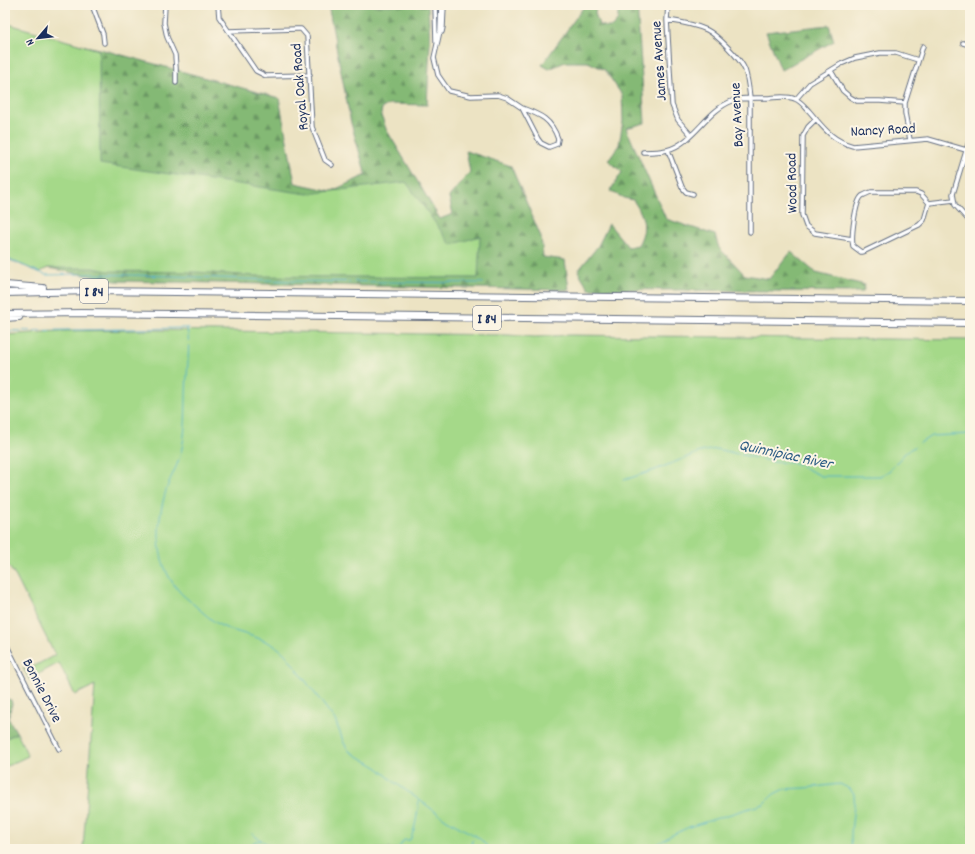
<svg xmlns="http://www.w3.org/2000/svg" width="975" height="854" font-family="Dekko,sans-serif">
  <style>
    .forest { fill: url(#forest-firs); stroke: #50746a }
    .green { fill: #a5d989; stroke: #608474 }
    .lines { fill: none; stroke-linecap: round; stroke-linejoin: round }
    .stream { stroke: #4bb0cb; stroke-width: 1 }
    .minor-casing { stroke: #646e81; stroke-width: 5.5 }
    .motorway-casing { stroke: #646e81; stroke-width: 8 }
    .minor { stroke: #fff; stroke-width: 3.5 }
    .motorway { stroke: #fff; stroke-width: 6 }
    .labels { text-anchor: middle; stroke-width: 4; stroke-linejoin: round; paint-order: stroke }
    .shield { fill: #fcf5e5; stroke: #5e6a86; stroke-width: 1 }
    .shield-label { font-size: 14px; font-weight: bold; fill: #1b2f5e }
    .street-label { font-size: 15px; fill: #1b2f5e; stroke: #fcf5e5 }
    .water-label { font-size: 16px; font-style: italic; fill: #2c5c84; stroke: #fcf5e5 }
  </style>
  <defs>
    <pattern id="forest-firs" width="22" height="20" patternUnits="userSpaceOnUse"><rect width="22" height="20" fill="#84b975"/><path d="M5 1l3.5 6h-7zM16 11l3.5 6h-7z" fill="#6b9763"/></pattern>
  </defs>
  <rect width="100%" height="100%" fill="#fcf5e5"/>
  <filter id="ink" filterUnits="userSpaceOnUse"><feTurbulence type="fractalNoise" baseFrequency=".025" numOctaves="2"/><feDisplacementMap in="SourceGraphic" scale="8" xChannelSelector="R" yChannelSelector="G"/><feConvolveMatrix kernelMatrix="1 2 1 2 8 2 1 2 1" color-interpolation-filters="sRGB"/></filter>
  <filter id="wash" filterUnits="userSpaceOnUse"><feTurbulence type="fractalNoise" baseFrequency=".012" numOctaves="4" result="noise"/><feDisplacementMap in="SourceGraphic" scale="16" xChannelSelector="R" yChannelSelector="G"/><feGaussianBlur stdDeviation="0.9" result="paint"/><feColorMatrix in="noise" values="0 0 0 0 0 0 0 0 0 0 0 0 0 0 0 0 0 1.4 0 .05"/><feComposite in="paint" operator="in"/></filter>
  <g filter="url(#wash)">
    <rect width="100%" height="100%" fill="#ece3c3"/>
    <path class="forest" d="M328,5H428L430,42L427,105L390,104L382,108L381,114L386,129L440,219L453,214L449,197L470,172L466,151L511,166L541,237L543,257L565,260L569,290L116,281L49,268L39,272L5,258V29L100,49L279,98L295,183L332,191L366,175L351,123Z
      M585,5H597L595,13L599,25L606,27H612L618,20V5H637L645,123L626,128L666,219L715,235L719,248L745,275L769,279L791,252L816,273L865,285L863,292L589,289L578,271L598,246L609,224L628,247L638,245C648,227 644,216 633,200L624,198L610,191L622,172L608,160L619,145L623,121L622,95L605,70L588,62H565L549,69L542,65Z
      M829,25L834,41L781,70L766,32Z
      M5,698L11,700L12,704L8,718L17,733L5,739Z"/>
    <path class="green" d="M5,23L99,50L100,164L308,194L406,182L451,245L480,236L478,278L257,276L196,272L109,271L93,268H48L39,272L5,258Z
      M152,330L430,334L508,335L535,337L569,335L970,340V849H83L95,685L75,695L59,663L31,678L30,681L23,668L27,670L55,655L16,577L5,561V335L57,331Z
      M17,733L28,756L5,767V739Z"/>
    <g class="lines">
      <path class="stream" d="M5,258L46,275L90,274L172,276L292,281L483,283
        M187,328C190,344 188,359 187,376C185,400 187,425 182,448C180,460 174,471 169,482C156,517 152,561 179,591C183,596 188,599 192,603C203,612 213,623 226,628C247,636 270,638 286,655L335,720L344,743L349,751L378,768L393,781L447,820L479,838L490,849
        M6,331L189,328
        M920,443L931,436L970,434
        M624,480L655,470L700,452L716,449L774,462L795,463L821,476H880L889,471L906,452L914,447
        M252,834L274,849
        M473,840L471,842L478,849
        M247,849C250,844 255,841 261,840
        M398,849L404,840H410C416,827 417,815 419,801
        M646,849L655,846L670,836L689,827L763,804L774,794L784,789L805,788L840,784L848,788L854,794C856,809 847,838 853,849"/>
    </g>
  </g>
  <g filter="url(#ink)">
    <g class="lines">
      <g class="minor-casing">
        <path id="minor" d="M92,5L103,34L104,43
          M165,5L164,23L167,37L175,55L176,68V83
          M218,5L219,17L256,71L266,76L310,75
          M435,5L436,41
          M441,5L440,31L434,58L438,75L449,91L471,96L498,95L507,98L522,108L538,139L541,143L549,147L557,144L558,139C551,119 541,115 522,108
          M668,5L667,20L672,105L678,120L691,135
          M667,20C681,22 694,24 707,30C717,35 741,59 745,70C748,79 749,89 750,98V232
          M229,31L296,29H301L307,36L312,127L325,160L332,165
          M442,32L443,27L444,5
          M963,43L970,45
          M831,71L843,91L850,97L857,101H880L905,103
          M796,99L810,83L841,64L855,58L880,53H896L918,60
          M816,119L808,127L803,136L802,215L806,226L815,233L852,239
          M970,138L953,194L955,205L970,222
          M910,140L905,113V103L923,46
          M668,150L682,187L686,192L693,194
          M643,152C651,152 660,152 667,150C694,143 706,111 732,101C742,97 754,98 765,98C774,98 786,95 795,99C801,101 805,107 809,111C823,127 831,140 853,146L928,139L966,150
          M871,192H916L921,194L929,203L924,220L919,225L865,251L861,252L853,246C851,237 855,202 862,196C864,195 868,193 871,192Z
          M929,203L954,200
          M5,642L59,749"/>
      </g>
      <g class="motorway-casing">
        <path id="motorway" d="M5,285L43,288
          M5,293L91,291L970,301
          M5,314L82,313L970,323
          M5,318L19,317"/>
      </g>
      <use href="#minor" class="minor"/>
      <use href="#motorway" class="motorway"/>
    </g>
  </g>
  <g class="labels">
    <g class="shield">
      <rect x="80" y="279" width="28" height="24" rx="3"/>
      <rect x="473" y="306" width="28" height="24" rx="3"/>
    </g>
    <g class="shield-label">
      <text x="94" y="296">I 84</text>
      <text x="487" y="323">I 84</text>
    </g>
    <g class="street-label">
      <text transform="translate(658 61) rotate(-94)" y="5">James Avenue</text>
      <text transform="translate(299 87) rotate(-95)" y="5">Royal Oak Road</text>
      <text transform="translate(736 115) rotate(-93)" y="5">Bay Avenue</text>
      <text transform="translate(883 129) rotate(-3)" y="5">Nancy Road</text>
      <text transform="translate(791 183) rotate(-91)" y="5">Wood Road</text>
      <text transform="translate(43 690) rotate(63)" y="5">Bonnie Drive</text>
    </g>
    <g class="water-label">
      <text transform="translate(786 453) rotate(12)" y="6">Quinnipiac River</text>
    </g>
  </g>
  <rect width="975" height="854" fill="none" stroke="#fcf5e5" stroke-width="20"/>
  <g transform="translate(38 38) rotate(242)" stroke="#fcf5e5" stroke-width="3" paint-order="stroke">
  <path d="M0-3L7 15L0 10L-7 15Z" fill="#1b2f5e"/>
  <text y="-6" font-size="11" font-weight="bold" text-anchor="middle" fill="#1b2f5e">N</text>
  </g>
</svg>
